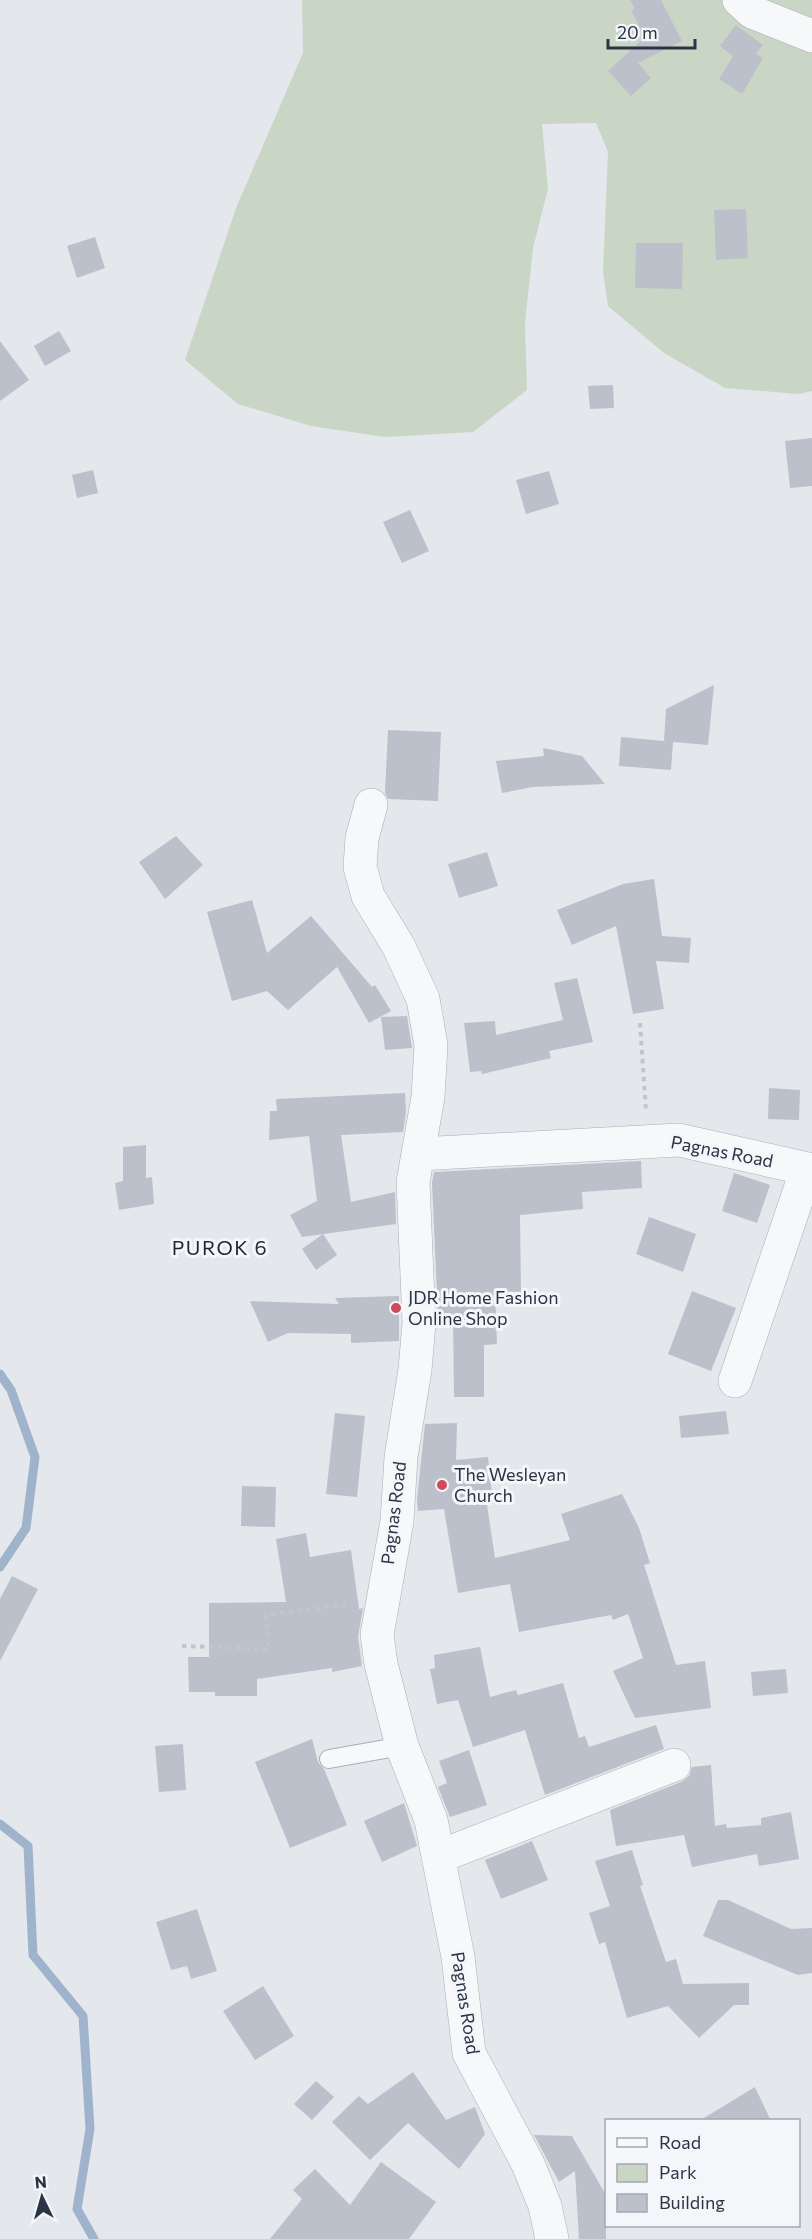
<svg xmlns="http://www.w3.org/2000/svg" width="812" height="2239" font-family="Commissioner,sans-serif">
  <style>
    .green { fill: #c9d6c5 }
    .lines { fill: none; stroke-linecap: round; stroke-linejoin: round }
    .stream { stroke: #9fb4cc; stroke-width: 9 }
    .building { fill: #bbc0ca }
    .lane-casing { stroke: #a9aeb7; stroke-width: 20 }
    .street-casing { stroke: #a9aeb7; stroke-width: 34 }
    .path { stroke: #c2c5cb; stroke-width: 4; stroke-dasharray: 4.5 4.5; stroke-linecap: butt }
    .lane { stroke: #f7f8fa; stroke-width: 18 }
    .street { stroke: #f7f8fa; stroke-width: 33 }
    .poi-dot { fill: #d1495b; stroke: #f4f6f9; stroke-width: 2 }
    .labels { text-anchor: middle; stroke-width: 6; stroke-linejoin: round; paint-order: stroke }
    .street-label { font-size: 18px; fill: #2b3445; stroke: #f4f6f9 }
    .poi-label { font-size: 18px; fill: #2b3445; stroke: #f4f6f9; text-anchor: start }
    .neighbourhood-label { font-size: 20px; letter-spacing: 1.5px; fill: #1d2536; stroke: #f4f6f9 }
  </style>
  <rect width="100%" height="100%" fill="#e4e7ec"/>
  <path class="green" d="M302,0H812V391L799,394L725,388L664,353L608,306L603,272L608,152L596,123L542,124L548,189L533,248L525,323L527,390L473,432L385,437L311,426L238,404L185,360L236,208L303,53Z"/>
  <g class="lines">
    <path class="stream" d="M0,1374L11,1390L35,1457L26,1528L0,1567
      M0,1824L28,1846L33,1955L83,2016L90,2129L77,2209L94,2239"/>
  </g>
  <path class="building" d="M630,0H661L682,41L638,63L651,78L631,96L608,71L645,37L631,10L635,9Z
    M736,25L763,45L756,54L763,58L742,94L719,79L733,56L720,46Z
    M746,209L748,258L716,260L714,210Z
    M95,237L105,268L77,278L67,246Z
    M636,243H683L682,289L635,288Z
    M59,331L71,351L45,366L34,346Z
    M0,341L29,380L0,401Z
    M613,385L614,408L590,409L588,386Z
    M812,438V486L790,488L785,441Z
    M93,470L98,493L77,498L72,475Z
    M549,471L559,504L526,514L516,480Z
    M410,510L429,551L402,563L383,522Z
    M714,685L708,745L673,742L671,770L619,766L621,737L664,741L666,709Z
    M388,730L441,732L438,801L388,799L385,793Z
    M543,748L582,756L605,784L533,787L502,793L496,761L544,756Z
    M176,836L203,865L165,899L139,862Z
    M487,852L498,886L459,898L448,864Z
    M654,879L662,936L691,938L689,963L656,961L664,1009L633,1014L616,926L572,945L557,910L623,884Z
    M252,900L267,953L311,916L372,987L375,985L391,1011L369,1023L337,967L288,1010L267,991L232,1001L207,912Z
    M577,978L593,1042L549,1051L551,1058L482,1074L481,1071L470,1072L464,1023L495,1021L496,1035L563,1020L554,983Z
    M407,1016L412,1048L385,1050L381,1017Z
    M769,1088L800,1090L799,1120L768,1119Z
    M405,1093L406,1112L403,1132L341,1135L351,1202L395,1192L396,1224L302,1237L290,1215L317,1201L309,1136L269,1140L270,1111H277L276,1099Z
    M146,1145V1178L152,1177L154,1204L119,1210L115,1183L123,1181V1147Z
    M641,1161L642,1188L582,1192L583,1209L520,1215L521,1292L495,1291L497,1344L484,1345V1397H454L453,1316L438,1317L432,1183L434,1172Z
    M734,1173L770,1185L757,1223L722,1211Z
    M649,1217L696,1234L683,1272L636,1254Z
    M323,1234L337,1255L316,1270L302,1249Z
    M692,1291L736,1308L711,1371L668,1354Z
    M399,1296V1341L351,1343V1334L288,1333L268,1342L250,1301L339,1304L335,1298Z
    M726,1411L729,1434L681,1438L679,1416Z
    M335,1413L365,1416L357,1497L326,1494Z
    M457,1423L456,1460L488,1457L493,1504L487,1505L495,1558L570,1540L561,1514L622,1494L639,1528L650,1563L644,1565L676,1665L705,1661L711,1708L635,1718L613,1671L643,1658L628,1614L613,1620L611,1615L519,1632L510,1584L458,1593L444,1509L418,1511L417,1499L425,1424Z
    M242,1486L276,1487L275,1527L241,1526Z
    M306,1533L310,1557L351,1550L359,1609L363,1608L358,1637L362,1666L332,1672V1668L257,1679V1696H215V1692H189L188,1657H209V1603L286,1602L276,1539Z
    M12,1576L38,1589L0,1661V1599Z
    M480,1647L490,1697L516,1690L518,1695L563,1683L579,1738L585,1736L589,1747L656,1725L664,1749L545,1795L525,1730L473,1747L458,1700L437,1704L430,1669L435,1668L434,1655Z
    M786,1669L788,1693L753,1696L751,1672Z
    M312,1739L318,1762L324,1769L347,1825L290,1848L255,1762Z
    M183,1744L186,1790L159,1792L155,1746Z
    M469,1750L487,1805L450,1817L438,1787L447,1783L439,1761Z
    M711,1765L715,1826L726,1824L727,1828L761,1825V1818L791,1812L799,1859L759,1866L757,1854L692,1867L684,1835L616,1846L610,1810L681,1782L689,1776L692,1767Z
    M404,1803L417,1846L382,1862L364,1821Z
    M532,1841L548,1880L501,1899L485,1860Z
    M632,1850L643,1885L640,1886L666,1962L676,1959L683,1984L749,1983V2005H734L699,2038L668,2006L627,2018L605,1942L599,1944L589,1913L610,1906L595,1861Z
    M718,1900H728L791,1929L812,1928V1973L798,1975L703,1936Z
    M197,1909L217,1971L191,1979L187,1966L171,1970L156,1922Z
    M263,1986L294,2036L255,2060L223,2011Z
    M413,2072L446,2120L475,2107L485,2134L459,2169L408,2123L370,2160L332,2122L359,2096L368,2104Z
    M316,2081L334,2097L312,2120L294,2104Z
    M755,2087L771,2121H699Z
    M534,2135L572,2136L606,2195V2239H579L575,2171L559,2182Z
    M381,2162L436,2202L409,2239H270L302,2199L293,2190L315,2169L350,2205Z"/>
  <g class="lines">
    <g class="lane-casing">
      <path id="lane" d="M329,1759L402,1746"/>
    </g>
    <g class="street-casing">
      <path id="street" d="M739,0L752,12L812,36
        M371,805L362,838L360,867L368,896L399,947L423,999L431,1045L428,1097L413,1182L419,1323L415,1370L401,1457L397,1521L377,1635L381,1664L402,1746L431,1820L458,1957L469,2053L528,2164L545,2206L552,2239
        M419,1154L679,1140L812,1170
        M735,1381L807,1169
        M438,1857L674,1765"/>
    </g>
    <path class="path" d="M640,1023L646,1111
      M182,1646L269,1649L266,1615L352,1604"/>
    <use href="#lane" class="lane"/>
    <use href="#street" class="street"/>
  </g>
  <g class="poi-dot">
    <circle cx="396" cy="1308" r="6"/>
    <circle cx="442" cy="1485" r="6"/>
  </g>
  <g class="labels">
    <g class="street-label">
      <text transform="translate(722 1152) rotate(11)" y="6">Pagnas Road</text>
      <text transform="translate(394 1513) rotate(-83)" y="6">Pagnas Road</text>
      <text transform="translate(465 2003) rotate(81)" y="6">Pagnas Road</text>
    </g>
    <g class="poi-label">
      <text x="408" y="1304">JDR Home Fashion<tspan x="408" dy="21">Online Shop</tspan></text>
      <text x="454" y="1481">The Wesleyan<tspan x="454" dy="21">Church</tspan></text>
    </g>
    <g class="neighbourhood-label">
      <text x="220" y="1255">PUROK 6</text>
    </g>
  </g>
  <rect x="605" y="2119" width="195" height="108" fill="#f4f6f9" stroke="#a4a8b1" stroke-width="1.5"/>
  <rect x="617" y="2138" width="30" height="9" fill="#f7f8fa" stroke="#a4a8b1" stroke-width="1.5"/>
  <text x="659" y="2149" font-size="18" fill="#2b3445">Road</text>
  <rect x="617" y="2164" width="30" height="18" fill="#c9d6c5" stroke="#a4a8b1" stroke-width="1.5"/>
  <text x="659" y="2179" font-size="18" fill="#2b3445">Park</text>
  <rect x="617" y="2194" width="30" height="18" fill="#bbc0ca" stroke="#a4a8b1" stroke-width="1.5"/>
  <text x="659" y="2209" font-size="18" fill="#2b3445">Building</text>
  <g transform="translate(42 2197) rotate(355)" stroke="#f4f6f9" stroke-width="4.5" paint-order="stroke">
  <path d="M0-4.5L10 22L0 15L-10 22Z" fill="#2b3445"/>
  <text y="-9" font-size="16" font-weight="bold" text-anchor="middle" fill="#2b3445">N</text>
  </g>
  <path d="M608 39v9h87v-9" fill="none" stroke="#2b3445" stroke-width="3"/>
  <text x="617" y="39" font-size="18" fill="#2b3445" stroke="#f4f6f9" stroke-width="4.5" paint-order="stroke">20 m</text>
</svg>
